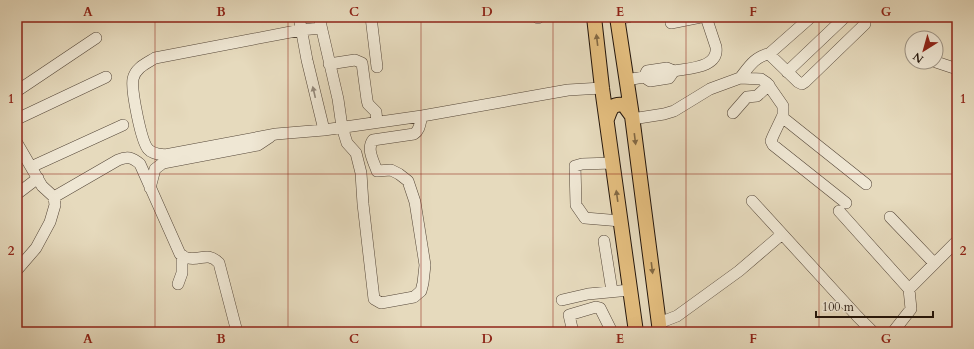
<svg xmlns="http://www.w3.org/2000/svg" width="974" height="349" font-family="Cardo,serif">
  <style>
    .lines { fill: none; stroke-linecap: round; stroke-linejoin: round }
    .minor-casing { stroke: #544638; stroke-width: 12 }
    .major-casing { stroke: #23150b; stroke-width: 16 }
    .minor { stroke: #efe7d4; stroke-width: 11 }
    .major { stroke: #e3bd7e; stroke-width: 14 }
    .oneway { fill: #836944 }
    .oneway2 { fill: #93887a }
    .grid { fill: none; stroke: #8f2418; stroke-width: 1; stroke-opacity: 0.55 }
    .neatline { fill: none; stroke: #8f2418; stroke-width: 1.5 }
    .grid-label { font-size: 13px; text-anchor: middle; font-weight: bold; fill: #8f2418 }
  </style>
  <rect width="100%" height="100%" fill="#e6dabd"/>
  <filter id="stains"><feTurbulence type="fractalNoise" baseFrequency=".005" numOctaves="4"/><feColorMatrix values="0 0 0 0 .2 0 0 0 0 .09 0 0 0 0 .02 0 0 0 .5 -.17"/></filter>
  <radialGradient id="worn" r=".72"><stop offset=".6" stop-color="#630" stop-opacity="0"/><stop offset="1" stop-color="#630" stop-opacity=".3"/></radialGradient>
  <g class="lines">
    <g class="minor-casing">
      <path id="minor" d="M299,17L307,60L324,130
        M319,17L338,99L342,127L347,143L356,153L361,173L363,204L374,299L381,303L414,297L421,291L423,283L425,265L415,202L408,181L399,174L391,170L377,171C374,162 366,149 373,140L414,134C420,130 420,123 422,116
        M371,17L377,67
        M538,17V18
        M618,18L628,17
        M671,23L701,17
        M321,28L301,30L155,58C147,63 135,68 133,79C131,90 141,141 148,149C152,154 159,154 165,155L276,134L324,130L422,116L568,90L602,88
        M769,54L798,82L802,84L805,82L865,24V21L863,17
        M936,62L957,69
        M329,64L355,60L362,63L367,100L368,104L376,112L377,122
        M674,71C689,68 719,68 716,47L706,17
        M787,72L845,17
        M740,78C748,68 755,56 769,54L811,17
        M626,80L644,77L650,81L669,78L674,71L667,68L647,71L644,77
        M17,91L96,38
        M733,113L747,97L757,96L769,85
        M782,117L866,184
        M17,119L106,77
        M632,119L664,114L674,111L710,89L740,78L761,79L767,83L783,106V115L773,136L771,141L773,145L846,203
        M17,143L42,186L54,197L55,205L50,222L36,248L17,270
        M613,163L582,164L575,166L576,205L585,218L621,221
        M31,167L123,125
        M150,188L155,169L163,163L258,145L270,137
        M17,194L38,178
        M54,197L118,160C127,156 132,157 140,164L180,254C182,255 185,258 188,258C201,261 207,251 219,263L237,332
        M752,201L858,317L873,332
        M839,211L909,289
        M890,217L934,263
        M604,241L612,291
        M178,284L182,273V255
        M562,300L588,294L630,290
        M659,323L677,316L739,271L781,235
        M573,332L569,315L596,307L600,308L612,332
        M893,332L911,309L909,289L957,241"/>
    </g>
    <g class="major-casing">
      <path id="major" d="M594,17L602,88L636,332
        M617,17L632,116L660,332
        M607,119C611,109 611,103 624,105L632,116"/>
    </g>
    <use href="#minor" class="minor"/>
    <use href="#major" class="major"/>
  </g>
  <defs><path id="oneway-solid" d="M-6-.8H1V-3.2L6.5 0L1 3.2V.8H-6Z"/></defs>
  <g class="oneway">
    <use href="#oneway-solid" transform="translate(597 40) rotate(-97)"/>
    <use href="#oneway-solid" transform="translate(635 139) rotate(83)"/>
    <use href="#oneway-solid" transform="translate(617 196) rotate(-98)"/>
    <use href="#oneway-solid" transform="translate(652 268) rotate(83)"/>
  </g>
  <use class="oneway2" href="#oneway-solid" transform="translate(314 92) rotate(-103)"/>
  <path class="grid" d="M155,17V332M288,17V332M421,17V332M553,17V332M686,17V332M819,17V332M17,174H957"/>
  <rect width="974" height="349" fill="none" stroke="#e6dabd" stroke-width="44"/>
  <g transform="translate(924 50) rotate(217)"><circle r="19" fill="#efe7d4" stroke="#9d9384"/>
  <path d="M0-3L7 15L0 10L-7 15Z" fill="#8f2418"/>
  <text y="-6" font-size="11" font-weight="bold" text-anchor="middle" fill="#23150b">N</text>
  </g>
  <path d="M816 311v6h117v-6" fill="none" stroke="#23150b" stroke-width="2"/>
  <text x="822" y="311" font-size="12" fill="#23150b" stroke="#efe7d4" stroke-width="3" paint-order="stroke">100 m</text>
  <rect x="22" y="22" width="930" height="305" class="neatline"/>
  <g class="grid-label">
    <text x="88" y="16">A</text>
    <text x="221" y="16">B</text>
    <text x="354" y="16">C</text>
    <text x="487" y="16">D</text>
    <text x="620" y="16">E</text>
    <text x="753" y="16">F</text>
    <text x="886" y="16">G</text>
    <text x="11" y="103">1</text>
    <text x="963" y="103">1</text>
    <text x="11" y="255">2</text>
    <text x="963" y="255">2</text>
    <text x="88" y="343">A</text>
    <text x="221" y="343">B</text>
    <text x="354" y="343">C</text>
    <text x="487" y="343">D</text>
    <text x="620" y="343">E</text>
    <text x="753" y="343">F</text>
    <text x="886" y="343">G</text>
  </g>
  <rect width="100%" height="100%" filter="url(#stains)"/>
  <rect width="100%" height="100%" fill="url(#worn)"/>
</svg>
